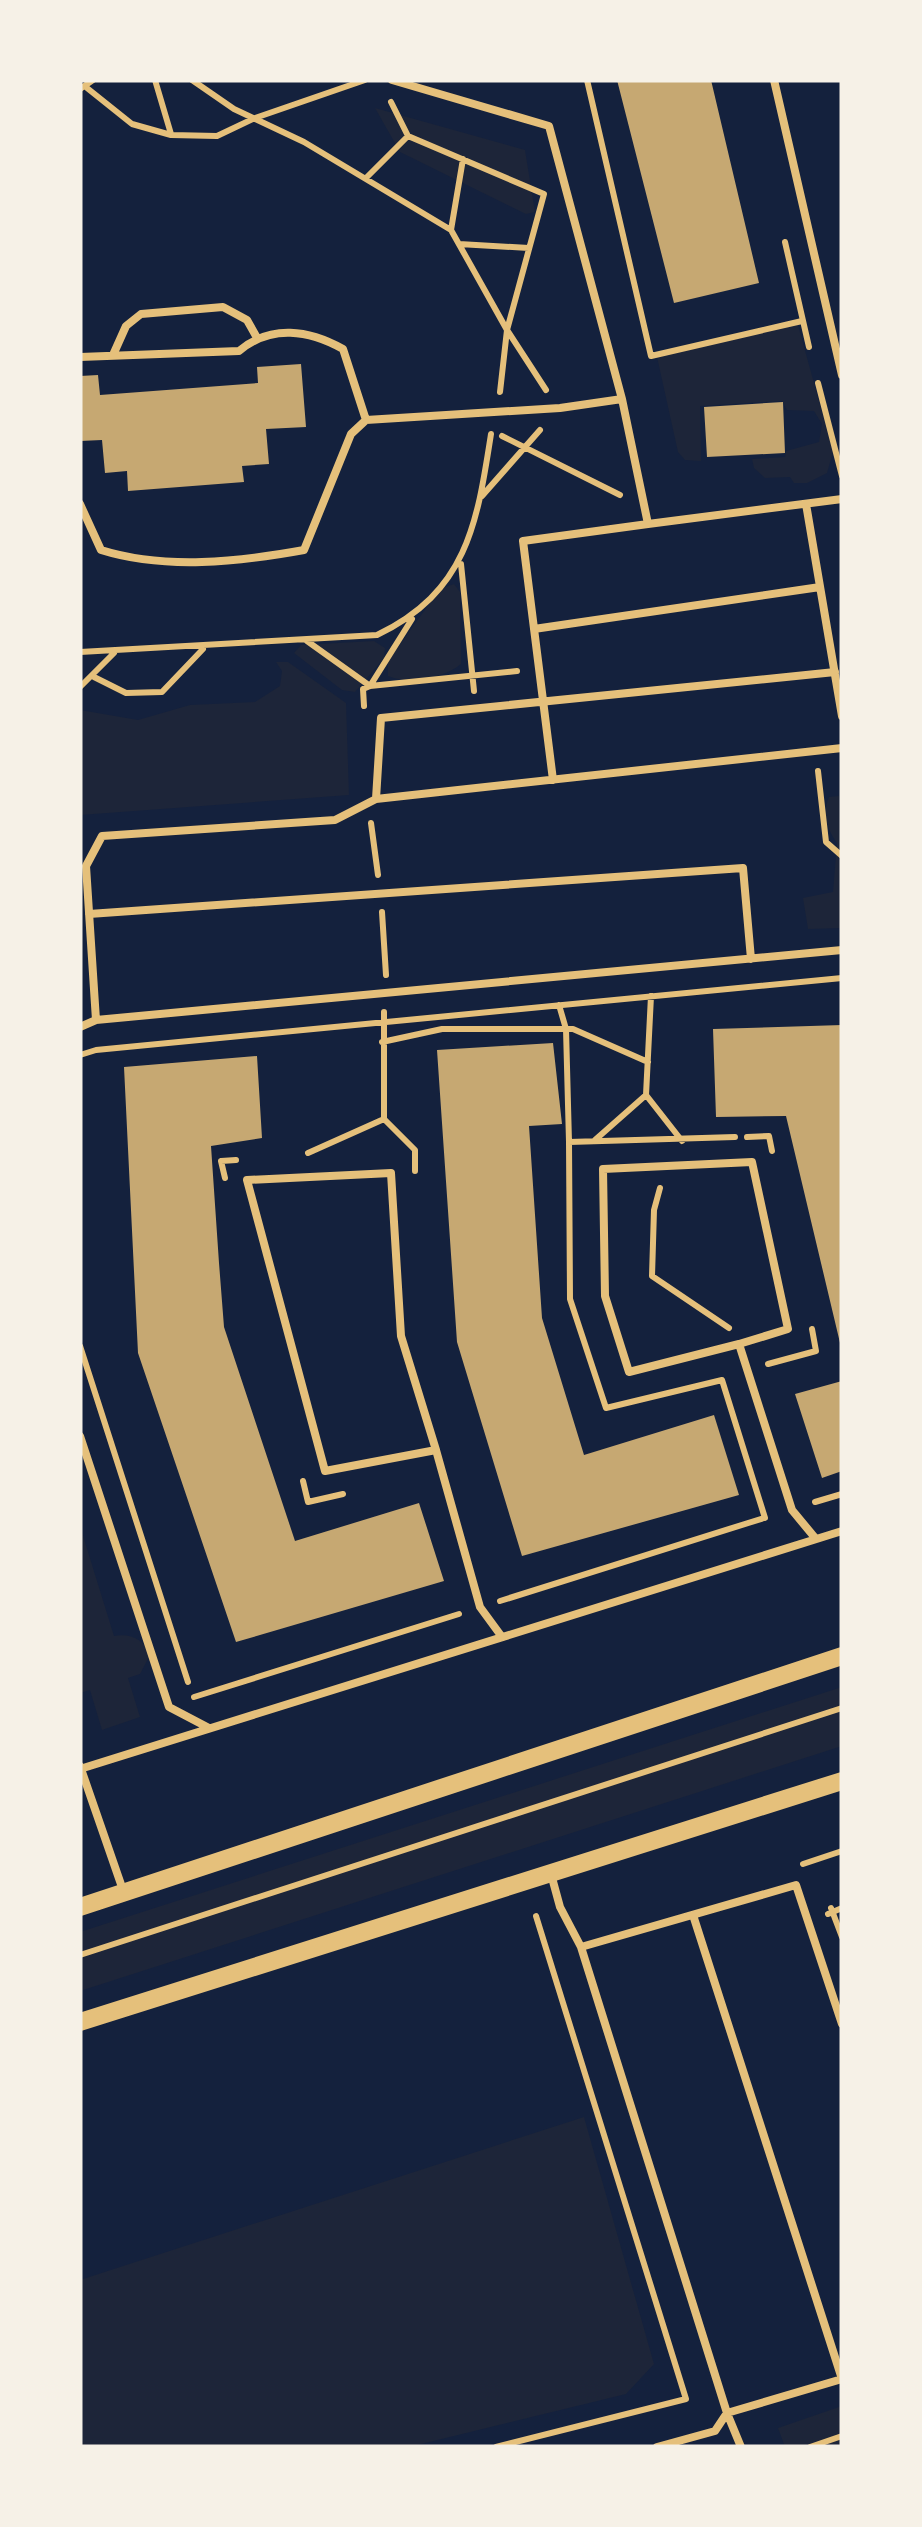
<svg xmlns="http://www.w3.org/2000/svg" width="922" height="2527" font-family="Helvetica,sans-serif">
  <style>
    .green { fill: #1d2539 }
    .building { fill: #c6a872 }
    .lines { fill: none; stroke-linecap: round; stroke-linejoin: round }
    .path { stroke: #e5c07b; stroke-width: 6 }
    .service { stroke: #e5c07b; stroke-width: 8 }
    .tertiary { stroke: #e5c07b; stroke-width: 18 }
  </style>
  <rect width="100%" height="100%" fill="#14213d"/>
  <path class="green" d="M375,108L525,150L535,212L526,214L400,152Z
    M798,325L833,452L827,473L807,483H794L790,477L765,478L754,468L752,459L785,457L786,451L819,442L822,424L814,411L787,410L782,401L700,406L701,461L685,460L678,452L657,357Z
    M454,584L460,592L461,664C445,678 408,685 388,676V661L440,589Z
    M374,641L385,648L384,658L355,692L342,690L294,653L301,645Z
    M276,662H288L346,703L349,795L80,815V710L138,720L190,705L255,702L280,686L282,671Z
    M839,796L842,928L808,929L803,898L833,892L837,843C827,830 822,813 829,797Z
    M80,1526L114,1636C130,1633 144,1639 150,1655L140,1674L128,1678L140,1717L102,1730L90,1690L80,1693Z
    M842,1687V1746L80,1991V1932Z
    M584,2117L654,2364L626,2394L409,2447H80V2280Z
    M842,2406V2447H785L778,2428Z"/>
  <path class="building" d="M617,80H711L759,283L674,303Z
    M301,364L306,427L266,429L269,464L242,466L244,482L128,491L127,471L105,473L102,440L80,441V376L98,375L100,395L258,383L257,367Z
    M783,402L785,453L707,457L704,407Z
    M842,1025V1346L841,1347L786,1116L716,1117L713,1029Z
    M553,1043L562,1124L529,1126L542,1318L584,1455L714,1415L739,1495L522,1556L457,1342L437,1050Z
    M257,1056L262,1138L211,1146L219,1263L224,1327L295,1541L419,1503L444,1581L236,1642L138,1353L124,1067Z
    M842,1381V1471L822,1478L795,1394Z"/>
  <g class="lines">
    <path class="path" d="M155,80L171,134
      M192,80L234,109L304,142L451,230L507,330L500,392
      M587,80L651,356L802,321
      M87,88L132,124L171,135L217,136L255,118L365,80
      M80,89L93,80
      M391,102L408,136L544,194L507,330L546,390
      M366,178L408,136
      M451,230L463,159
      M785,242L809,347
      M459,244L529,248
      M818,383L842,476
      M502,436L620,495
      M482,496L540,430
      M461,564L474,691
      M307,641L370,686L412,619
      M80,652L377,635C467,592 477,524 491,434
      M94,677L126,693L162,692L203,649
      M80,687L114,653
      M364,706L363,689L370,686L517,671
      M818,771L826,842L842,856
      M371,823L378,875
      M382,912L386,975
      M651,996L646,1095L682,1141
      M559,1005L566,1029L569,1142
      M384,1012V1119L415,1150V1171
      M382,1042L442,1029H573L648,1062
      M80,1055L96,1050L842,978
      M735,1137L569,1142L570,1299L606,1408L722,1380L765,1518
      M747,1137L769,1136L772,1151
      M595,1140L646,1095
      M308,1153L384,1119
      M225,1178L221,1161L236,1160
      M660,1188L654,1210L652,1276L729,1328
      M80,1346L188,1682
      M768,1364L816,1351L812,1329
      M303,1481L308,1502L343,1494
      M815,1502L842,1494
      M500,1601L764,1518
      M194,1697L459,1614
      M803,1864L842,1851
      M831,1908L842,1937
      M828,1914L842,1908
      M80,1955L842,1708
      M496,2447L686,2399L536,1916
      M810,2447L842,2436"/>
    <path class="service" d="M392,80L549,126L622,399L648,524L842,499
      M774,80L842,375
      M113,355L126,326L141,314L223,307L247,320L256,336
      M80,357L239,351C271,324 309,330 343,349L366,420
      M80,504L101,550C165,570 238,562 304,550L351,434L366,420L560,408L622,399
      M806,504L842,716
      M534,629L820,587
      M553,780L523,541L648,524
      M376,799L381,718L835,672
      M89,914L743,868L751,959
      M96,1020L86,866L102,836L335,820L376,799L842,748
      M80,1027L96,1020L842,950
      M739,1344L788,1329L752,1162L603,1169L605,1296L629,1372L739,1344L792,1510L816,1539
      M80,1436L169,1707L209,1728
      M436,1450L401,1336L391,1173L247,1180L325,1471L436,1450L480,1607L502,1637
      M80,1766L124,1893
      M80,1769L842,1531
      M551,1874L560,1907L581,1947L727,2413L842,2379
      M693,1915L842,2379
      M581,1947L796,1885L842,2024
      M657,2447L715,2431L727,2413L741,2447"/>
    <path class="tertiary" d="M80,1907L842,1656
      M80,2022L842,1781"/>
  </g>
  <rect width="922" height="2527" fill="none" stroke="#f6f1e7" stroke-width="165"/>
</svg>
